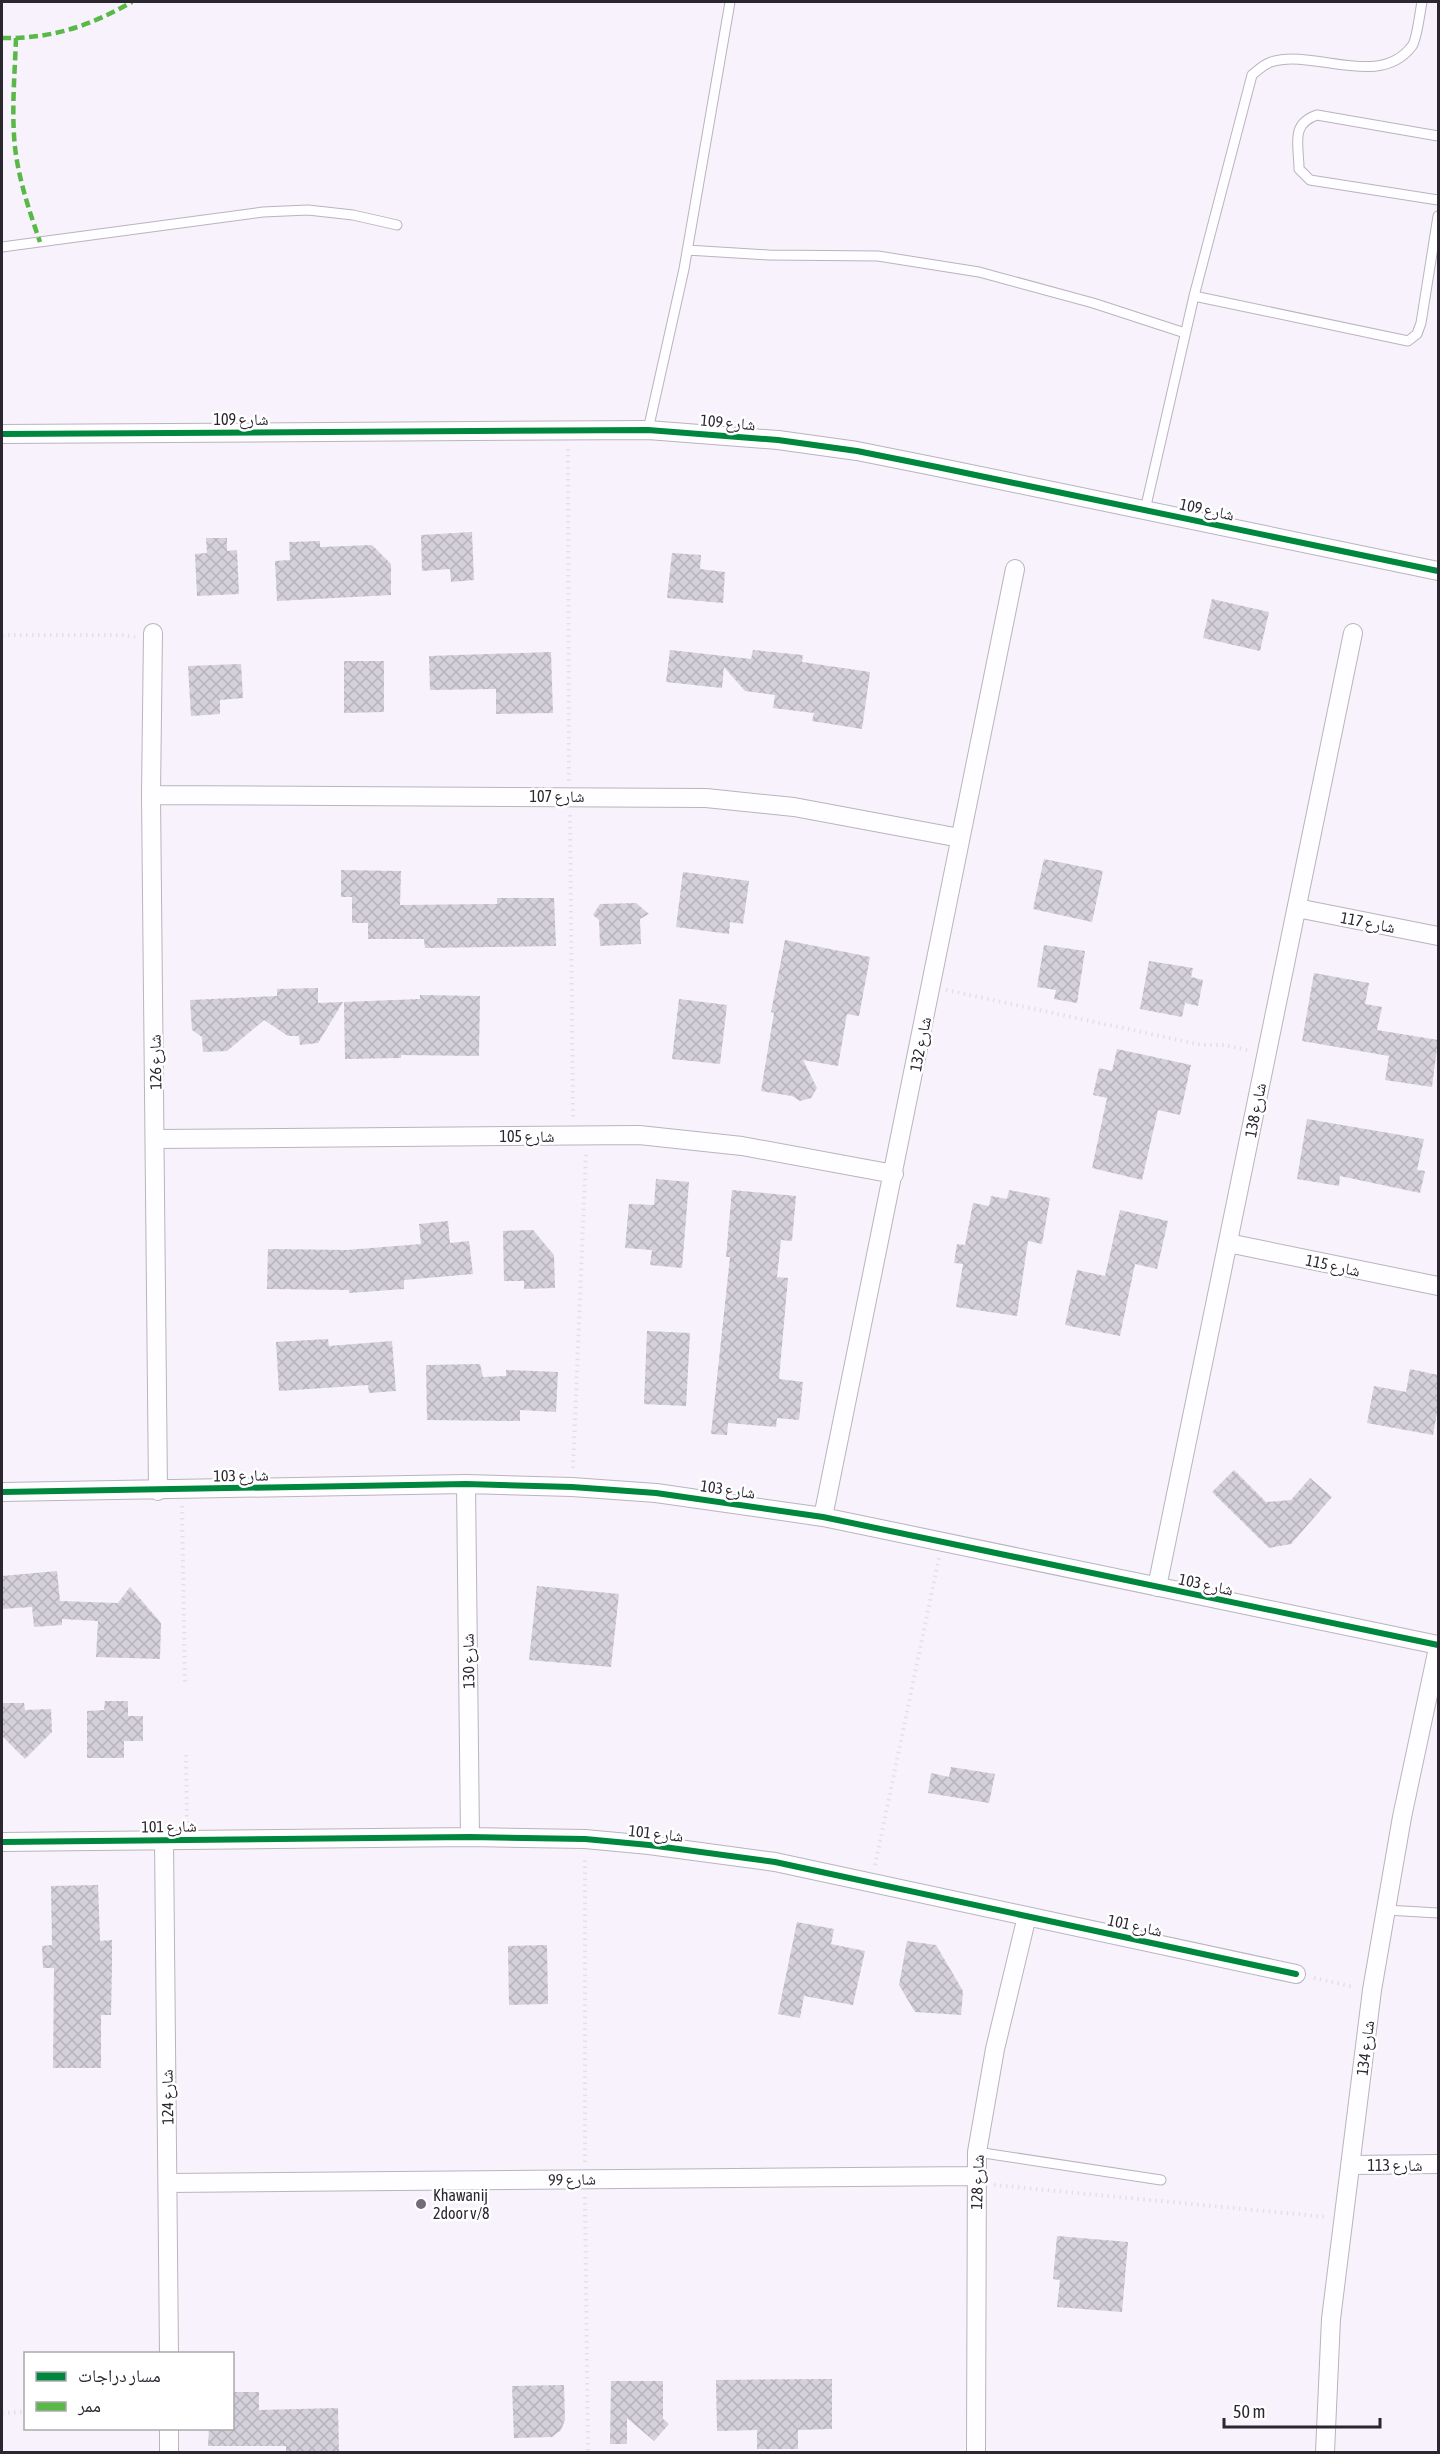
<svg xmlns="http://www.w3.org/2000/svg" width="1440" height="2454" font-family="'Asap Condensed','Noto Naskh Arabic',sans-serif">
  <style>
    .building { fill: url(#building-cross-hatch) }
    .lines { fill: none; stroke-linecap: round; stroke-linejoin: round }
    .lane-casing { stroke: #b9b4bd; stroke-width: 11 }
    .street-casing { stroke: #b9b4bd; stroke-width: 20 }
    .path { stroke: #e3e1e4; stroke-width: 4; stroke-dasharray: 1.5 4.5; stroke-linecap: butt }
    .lane { stroke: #fefdff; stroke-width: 9 }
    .street { stroke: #fefdff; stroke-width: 18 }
    .quiet { stroke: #58b947; stroke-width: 4.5; stroke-dasharray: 9 4.5; stroke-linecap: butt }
    .cycleway-casing { stroke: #fff; stroke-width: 10 }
    .cycleway { stroke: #00873e; stroke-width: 6 }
    .poi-dot { fill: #726d77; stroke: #fff; stroke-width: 2 }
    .labels { text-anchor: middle; stroke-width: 5; stroke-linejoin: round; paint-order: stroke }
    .street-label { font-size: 16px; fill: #2b2630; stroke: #fff }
    .poi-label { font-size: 16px; fill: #2b2630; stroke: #fff; text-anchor: start }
  </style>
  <defs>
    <pattern id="building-cross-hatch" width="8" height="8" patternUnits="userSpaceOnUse" patternTransform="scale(1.5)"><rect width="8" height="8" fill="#d5d1db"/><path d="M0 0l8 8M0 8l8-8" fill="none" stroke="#b7b3bc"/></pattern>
  </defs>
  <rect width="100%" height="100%" fill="#f7f2fc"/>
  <path class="building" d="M472,532L474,580L451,582L450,569L422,571L421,535Z
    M206,538H227V551L237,550L239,594L197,596L195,554L207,553Z
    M320,541V547L372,545L391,564V595L277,601L275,561L290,560L289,542Z
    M672,553L701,555L700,569L725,572L723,603L667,598Z
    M1212,599L1269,612L1260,651L1203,638Z
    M670,650L751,659L753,650L803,655L802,662L870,672L862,729L812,721L814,713L773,708L775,695L745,691L724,667L722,688L666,682Z
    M551,652L553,713L496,714V689L430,690L429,656Z
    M344,661H384V712L344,713Z
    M241,664L243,698L220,700V714L191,716L188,666Z
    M1044,859L1103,871L1092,922L1033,909Z
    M341,870L401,871L400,905L497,904V898H554L556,946L425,948L424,939H368V923H352V897H341Z
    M683,872L749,881L743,924L730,922L729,934L676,927Z
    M636,903L649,914L640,919L641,944L600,946L599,920L593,915L600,904Z
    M785,940L870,957L859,1016L847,1014L838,1066L803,1060L817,1088L811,1098L800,1101L792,1096L761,1091L774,1013L771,1012Z
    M1044,945L1085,951L1077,1003L1054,999L1056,990L1037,987Z
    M1149,961L1193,968L1191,977L1203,980L1198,1006L1185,1003L1182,1017L1140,1009Z
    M1314,973L1369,983L1365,1004L1382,1007L1377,1030L1438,1040L1432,1087L1385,1080L1389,1056L1302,1041Z
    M318,988V1003L343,1002L318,1043L300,1045L299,1036H288L264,1020L227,1051L203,1052L202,1037L192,1030L190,1000L277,996V989Z
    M420,995L480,996L479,1056L401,1055V1058L345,1059L344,1002L420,999Z
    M679,999L727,1005L720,1064L672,1059Z
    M1117,1049L1191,1065L1180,1115L1158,1110L1142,1180L1092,1168L1107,1098L1093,1095L1099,1068L1112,1071Z
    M1307,1119L1424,1139L1417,1170L1425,1171L1420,1193L1340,1176L1339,1186L1297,1179Z
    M656,1179L689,1182L682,1268L650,1265L652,1250L625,1248L629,1204L654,1205Z
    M732,1190L796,1196L792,1241L781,1240L777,1277L788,1278L779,1379L803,1382L799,1420L777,1418L776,1427L728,1423L727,1435L711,1434L730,1257H726Z
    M1009,1190L1050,1198L1042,1244L1028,1241L1017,1316L956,1307L963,1264L954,1263L957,1244L965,1245L973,1203L989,1206L991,1196L1007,1199Z
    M1120,1210L1168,1221L1157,1269L1135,1264L1120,1336L1065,1325L1077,1270L1105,1276Z
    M448,1221L450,1243L469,1241L473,1274L404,1280V1289L349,1293V1290L267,1289L268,1249L347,1250L421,1244L419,1224Z
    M533,1230L554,1255L555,1288L524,1289V1281H504L503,1231Z
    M647,1331L690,1333L686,1406L644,1404Z
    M328,1339L329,1346L392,1341L396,1391L369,1393L368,1385L279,1391L276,1342Z
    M480,1364L483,1377L506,1376V1370L558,1372L556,1412L520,1410V1421L427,1420L426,1365Z
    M1410,1369L1438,1375V1407L1433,1435L1367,1423L1374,1386L1406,1392Z
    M1234,1470L1266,1502L1291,1500L1310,1478L1332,1497L1291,1544L1269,1548L1212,1492Z
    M57,1571L60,1601L118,1603L130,1587L161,1623L160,1659L96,1657L98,1621L62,1619V1625L34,1627L32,1607L2,1609V1576Z
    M537,1586L619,1594L611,1667L529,1660Z
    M105,1701H128V1716H143V1741H124V1758H87V1711L104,1710Z
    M2,1703H24L25,1710L51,1709L52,1732L25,1759L2,1736Z
    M951,1767L995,1774L989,1803L928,1793L931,1773L949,1777Z
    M98,1885L100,1941L112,1940V1966L111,2015H101V2068H53L54,1968H43L42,1946L52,1945L51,1886Z
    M797,1922L834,1929L831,1944L865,1951L853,2005L804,1996L800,2018L778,2014Z
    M907,1941L936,1945L963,1991L961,2015L915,2012L899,1985Z
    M547,1945L548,2004L509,2005L508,1946Z
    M1057,2236L1128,2242L1122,2312L1057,2307L1060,2280L1053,2279Z
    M832,2379V2429L798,2430V2449H757V2430L717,2431L716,2380Z
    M611,2381H663V2419L669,2424L654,2441L627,2418V2444H610Z
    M564,2385L565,2420L561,2430L552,2437L514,2438L512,2386Z
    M232,2392H259V2410L338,2408L339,2452H286V2446H208L209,2428H232Z"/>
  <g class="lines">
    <g class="lane-casing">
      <path id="lane" d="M1438,136L1317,115C1290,124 1299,145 1299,169L1310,180L1438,200
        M2,247L263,212L308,210L353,215L397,225
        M687,250L769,255L878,256L979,272L1093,303L1185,333
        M1194,296L1408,341L1417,334L1421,323L1438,216
        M648,430L684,269L730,2
        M1145,510L1194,296L1252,75C1258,70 1264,64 1271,62C1314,48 1379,90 1412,46C1417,40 1420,11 1422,2
        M1386,1910L1438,1913
        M977,2152L1161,2180"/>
    </g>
    <g class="street-casing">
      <path id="street" d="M2,434L648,430L778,440L857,451L937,467L1438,571
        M153,633L151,795L158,1491
        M151,795L706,798L794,807L960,838
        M1297,908L1438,936
        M156,1139L639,1135L742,1146L894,1174
        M1228,1243L1438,1286
        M466,1484L470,1837
        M2,1492L466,1484L572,1487L656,1493L823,1517L1438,1645
        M823,1517L1015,569
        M1157,1587L1353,633
        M164,1840L169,2354
        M2,1842L470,1837L585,1839L649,1845L775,1862L1296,1974
        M1351,2165L1438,2164
        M168,2183L975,2176
        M169,2428V2452
        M976,2452L977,2152L995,2049L1027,1916
        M1325,2452L1331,2319L1372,1990L1402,1817L1438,1648"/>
    </g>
    <path class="path" d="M568,449L569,781
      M2,635H122L135,637
      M570,815L573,1117
      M946,990L1202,1045H1224L1251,1051
      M573,1468L586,1152
      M182,1506L185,1686
      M186,1755L187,1823
      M875,1865L939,1558
      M1314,1978L1354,1987
      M585,2162V1858
      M994,2185L1327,2217
      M585,2197L588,2452
      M2,2413L26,2412"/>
    <use href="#lane" class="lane"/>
    <use href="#street" class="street"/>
    <path class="quiet" d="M2,38C51,39 90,26 132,2
      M16,38C15,70 12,103 14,135C16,172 28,207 40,242"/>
    <g class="cycleway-casing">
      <path id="cycleway" d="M2,434L648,430L778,440L857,451L937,467L1438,571
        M2,1492L466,1484L572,1487L656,1493L823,1517L1438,1645
        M2,1842L470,1837L585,1839L649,1845L775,1862L1296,1974"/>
    </g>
    <use href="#cycleway" class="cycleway"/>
  </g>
  <circle class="poi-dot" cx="421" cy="2204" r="6"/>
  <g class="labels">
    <g class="street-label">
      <text x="241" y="425">شارع 109</text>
      <text transform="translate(728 422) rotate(5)" y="6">شارع 109</text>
      <text transform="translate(1207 509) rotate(12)" y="6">شارع 109</text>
      <text x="557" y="802">شارع 107</text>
      <text transform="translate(1368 922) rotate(11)" y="6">شارع 117</text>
      <text transform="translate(920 1044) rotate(-79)" y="6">شارع 132</text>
      <text transform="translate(155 1062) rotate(-91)" y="6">شارع 126</text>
      <text transform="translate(1255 1110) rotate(-79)" y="6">شارع 138</text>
      <text x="527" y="1142">شارع 105</text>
      <text transform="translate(1333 1265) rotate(12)" y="6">شارع 115</text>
      <text transform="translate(241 1475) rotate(-1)" y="6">شارع 103</text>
      <text transform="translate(728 1489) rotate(8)" y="6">شارع 103</text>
      <text transform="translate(1206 1584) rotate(12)" y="6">شارع 103</text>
      <text transform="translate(468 1661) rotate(-91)" y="6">شارع 130</text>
      <text transform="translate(169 1826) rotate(-1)" y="6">شارع 101</text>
      <text transform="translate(656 1833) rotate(6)" y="6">شارع 101</text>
      <text transform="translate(1135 1925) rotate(12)" y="6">شارع 101</text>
      <text transform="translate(1365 2048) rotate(-83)" y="6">شارع 134</text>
      <text transform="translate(167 2097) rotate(-91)" y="6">شارع 124</text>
      <text x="1395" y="2171">شارع 113</text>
      <text transform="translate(572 2179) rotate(-1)" y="6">شارع 99</text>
      <text transform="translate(977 2182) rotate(-88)" y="6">شارع 128</text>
    </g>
    <g class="poi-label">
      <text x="433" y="2201">Khawanij<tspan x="433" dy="18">2door v/8</tspan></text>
    </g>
  </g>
  <rect width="1440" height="2454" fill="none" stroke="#2b2630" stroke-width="6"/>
  <rect x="24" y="2352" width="210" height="78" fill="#ffffff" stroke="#aaa8ac" stroke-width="1.5"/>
  <rect x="36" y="2372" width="30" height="9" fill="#00873e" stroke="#aaa8ac" stroke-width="1.5"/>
  <text x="78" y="2382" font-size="18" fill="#2b2630">مسار دراجات</text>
  <rect x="36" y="2402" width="30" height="9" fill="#58b947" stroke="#aaa8ac" stroke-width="1.5"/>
  <text x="78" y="2412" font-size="18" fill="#2b2630">ممر</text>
  <path d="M1224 2418v9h156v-9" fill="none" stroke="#2b2630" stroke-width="3"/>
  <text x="1233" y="2418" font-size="18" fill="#2b2630" stroke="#ffffff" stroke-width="4.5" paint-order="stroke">50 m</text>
</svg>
